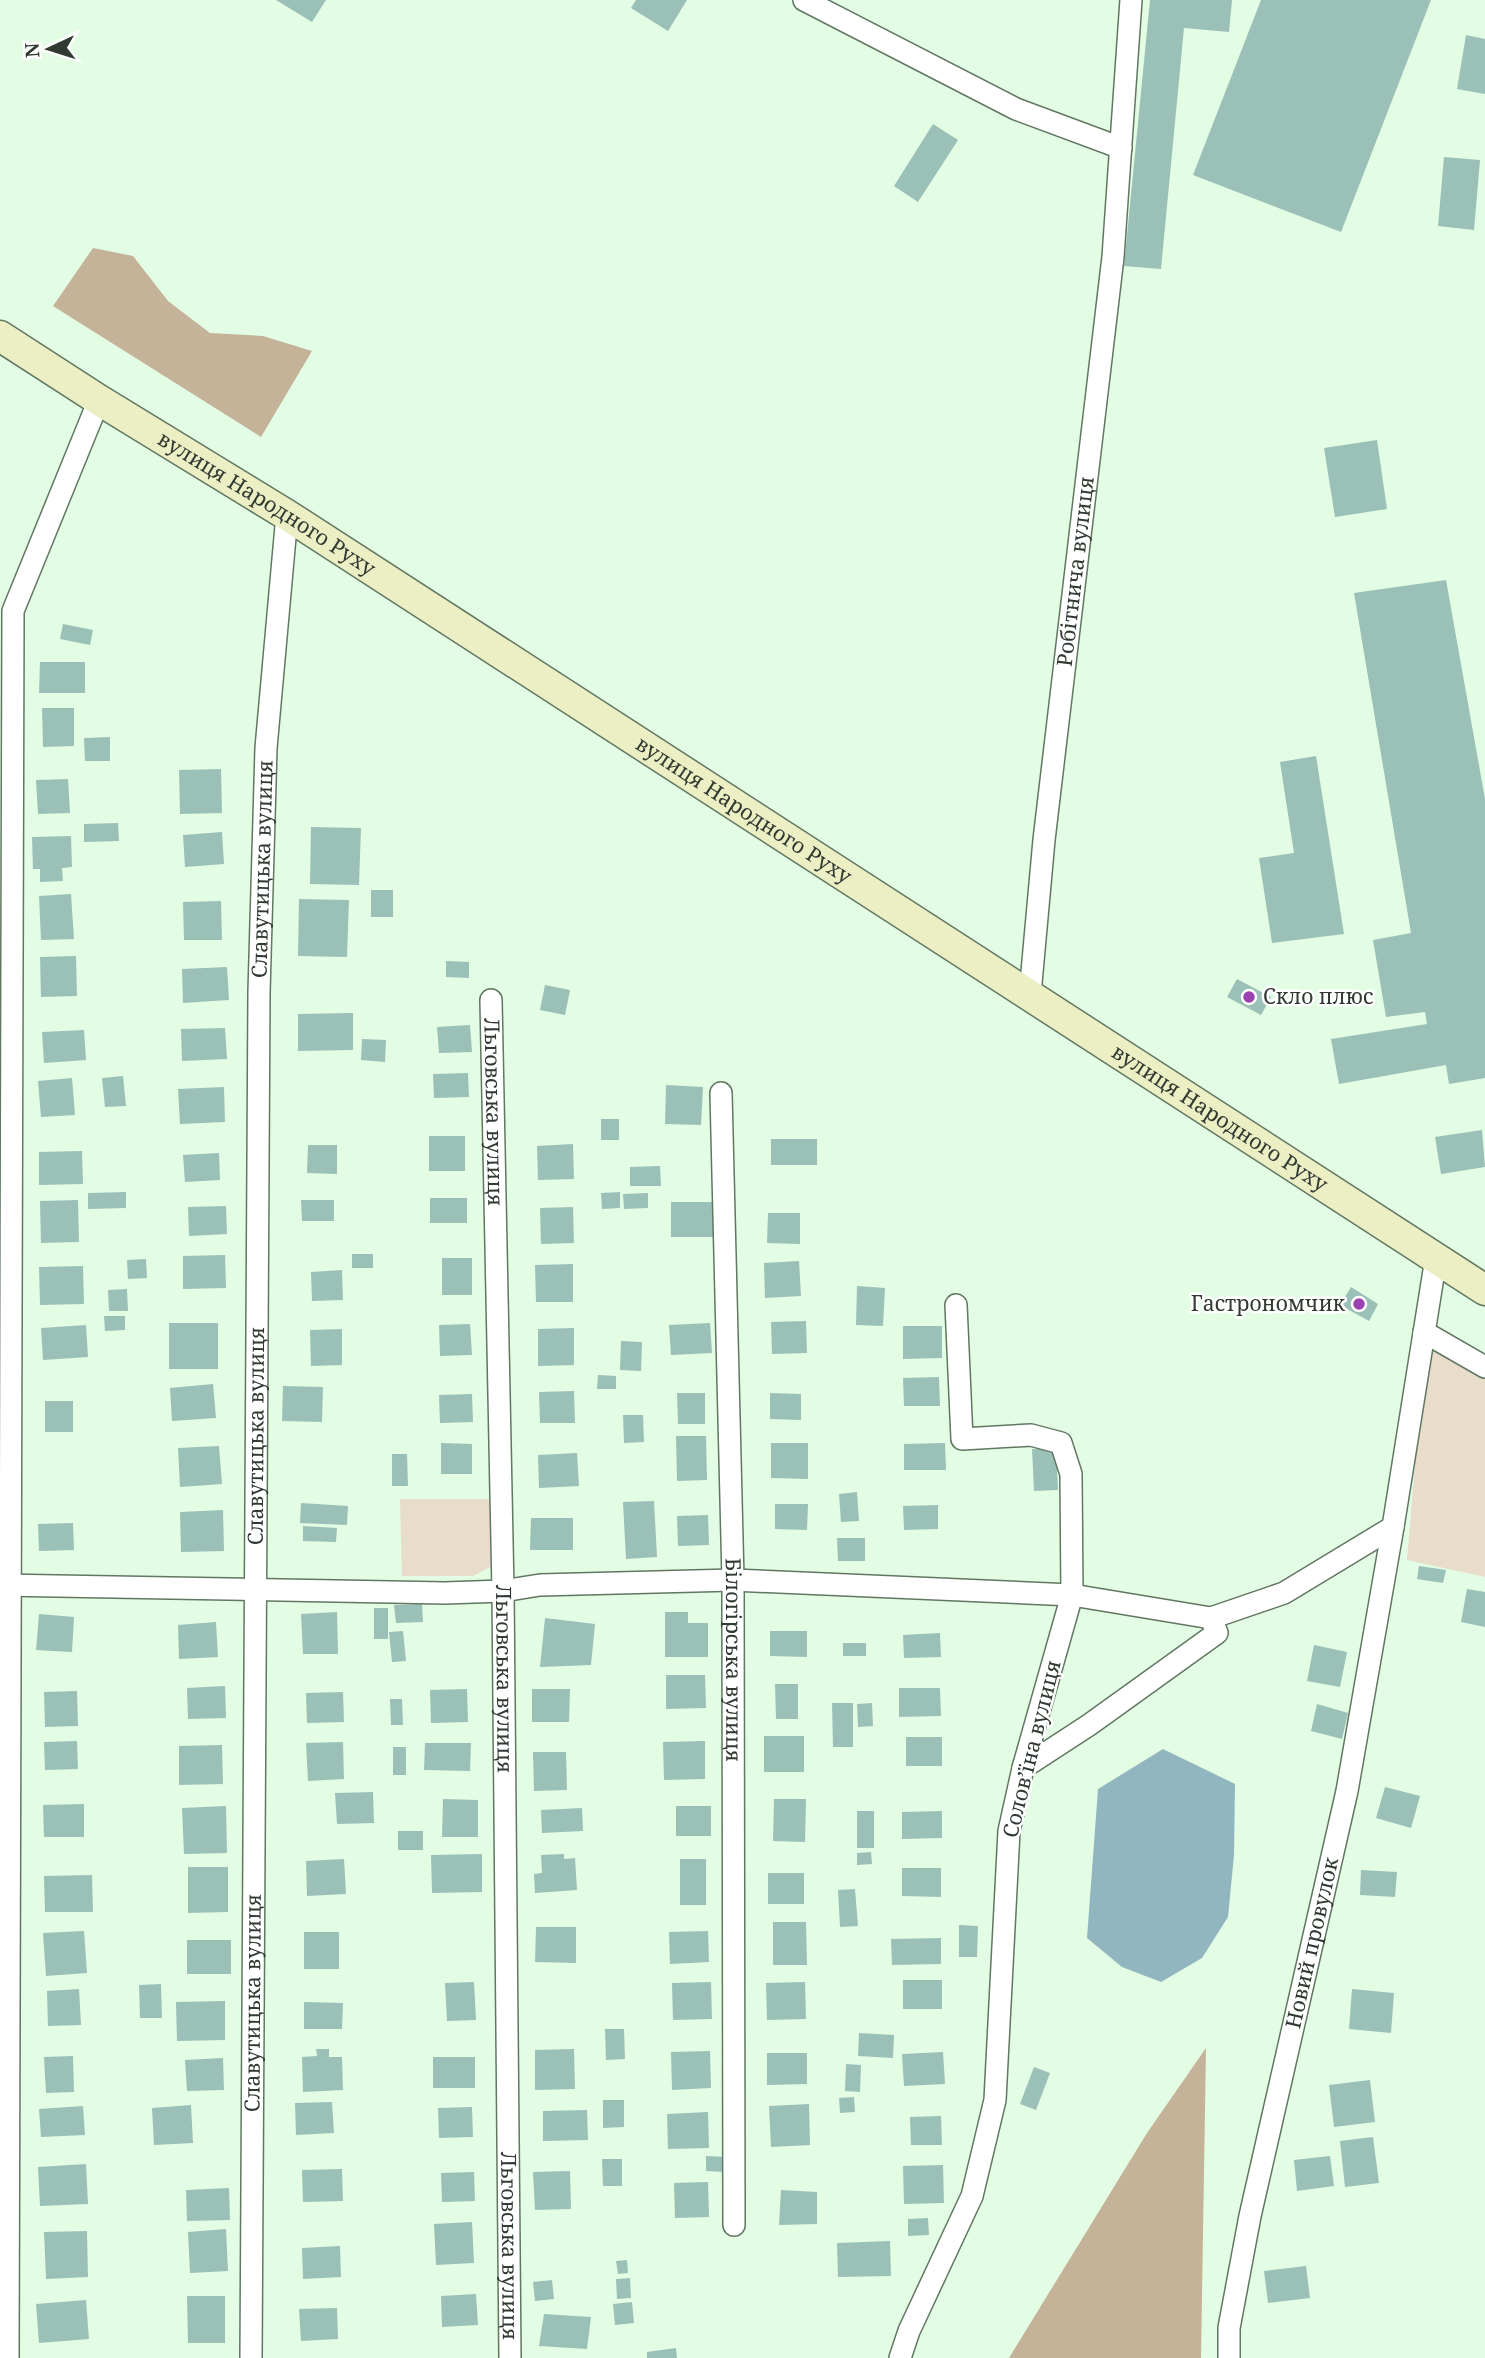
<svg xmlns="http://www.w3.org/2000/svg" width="1485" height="2358" font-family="'Noto Serif',serif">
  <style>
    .green { fill: #e8dccb }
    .forest { fill: #c4b398 }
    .water { fill: #92b6bf }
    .building { fill: #9bc0b8 }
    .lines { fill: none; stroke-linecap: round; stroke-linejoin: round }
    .street-casing { stroke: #617762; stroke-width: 24 }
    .secondary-casing { stroke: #617762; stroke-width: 33 }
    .street { stroke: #fff; stroke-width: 21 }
    .secondary { stroke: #eceec4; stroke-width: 30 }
    .poi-dot { fill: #9a43b0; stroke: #fff; stroke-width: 2.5 }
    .labels { text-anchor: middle; stroke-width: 5; stroke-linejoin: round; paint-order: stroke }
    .street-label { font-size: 21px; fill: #303a31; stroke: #fff }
    .poi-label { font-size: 21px; fill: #303a31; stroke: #fff; text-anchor: start }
  </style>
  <rect width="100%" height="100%" fill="#e3fce4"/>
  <path class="green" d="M1433,1345L1485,1377V1577L1407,1560L1421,1391Z
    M400,1499H495L496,1536L492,1566L473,1576H402Z"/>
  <path class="forest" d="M93,248L133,256L168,301L210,333L263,336L312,351L261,437L53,306Z
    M1206,2048L1201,2358H1009L1147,2133Z"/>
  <path class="water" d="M1163,1749L1235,1784L1234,1855L1228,1917L1202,1958L1161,1982L1122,1967L1087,1938L1098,1789Z"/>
  <path class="building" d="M276,0H326L312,22Z
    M636,0H687L668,31L631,8Z
    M1150,0H1232L1229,32L1184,28L1161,269L1124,266Z
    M1261,0H1431L1341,232L1193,175Z
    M1466,35L1485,39V94L1457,89Z
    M933,124L958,140L918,202L894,186Z
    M1444,157L1480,160L1474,230L1438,226Z
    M1377,440L1387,509L1335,517L1324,448Z
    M1446,580L1485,799V1078L1449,1084L1446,1065L1339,1084L1331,1039L1427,1024L1425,1012L1386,1017L1373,940L1411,933L1354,593Z
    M63,624L93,630L90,645L60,639Z
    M40,662H85V693H39Z
    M42,708H74V746L43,747Z
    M110,737V761H85L84,738Z
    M1316,756L1344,934L1272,943L1259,858L1294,853L1280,762Z
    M221,769L222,813L180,814L179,770Z
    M68,779L70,813L38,814L36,780Z
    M118,823L119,841L84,842V824Z
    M311,827L361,828L359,885L310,884Z
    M222,832L224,864L185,867L183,835Z
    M71,836L72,867L62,868L63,881L40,882V869H33L32,837Z
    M371,890H393V917H371Z
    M71,894L74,939L41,940L39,896Z
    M299,899L349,900L347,957L298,956Z
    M221,901L222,940H184L183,902Z
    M76,956L77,996L41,997L40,957Z
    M446,961L469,962V978L446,977Z
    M227,967L229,1000L183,1003L182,969Z
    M1237,979L1271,997L1261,1015L1227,997Z
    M545,985L570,990L565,1015L540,1010Z
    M353,1013V1050L298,1051V1014Z
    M470,1025L472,1052L439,1053L437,1027Z
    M225,1028L227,1059L182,1061L181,1029Z
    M84,1030L86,1060L44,1063L42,1032Z
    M362,1039L386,1040L385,1062L361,1060Z
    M468,1073L469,1097L434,1098L433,1074Z
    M123,1076L126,1106L105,1107L102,1078Z
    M72,1078L75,1115L41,1117L38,1081Z
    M666,1085L703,1087L701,1125L665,1124Z
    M224,1087L225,1122L180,1124L178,1089Z
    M601,1119H619V1140H601Z
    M1482,1130L1485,1167L1441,1174L1435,1137Z
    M429,1136H465V1171H429Z
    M771,1139H817V1165H771Z
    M573,1144L574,1179L538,1180L537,1146Z
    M308,1145H337V1174L307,1173Z
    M82,1151L83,1184L39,1185V1152Z
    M219,1153L220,1180L185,1182L183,1155Z
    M660,1166L661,1186H630V1167Z
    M126,1192V1208L88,1209V1193Z
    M620,1192V1208L602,1209L601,1193Z
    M648,1193V1208L624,1209L623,1194Z
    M430,1198H467V1223H430Z
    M78,1200L79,1242L41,1243L40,1201Z
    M301,1200H334V1221H302Z
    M671,1202H714V1237H671Z
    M226,1206L227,1234L189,1236L188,1207Z
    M573,1207L574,1243L541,1244L540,1208Z
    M768,1213H800V1244L767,1243Z
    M352,1254H373V1268H352Z
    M225,1255L226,1288L183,1289V1256Z
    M442,1258H472V1295H442Z
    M146,1259L147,1278L128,1279L127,1260Z
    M799,1261L801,1296L765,1298L764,1263Z
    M573,1264V1302H536L535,1265Z
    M83,1266L84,1304L40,1305L39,1267Z
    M342,1270L343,1300L312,1301L311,1272Z
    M857,1286L885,1288L883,1326L856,1325Z
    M1351,1287L1378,1304L1369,1321L1340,1305Z
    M127,1289L128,1311H109L108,1290Z
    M104,1316H125V1330L105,1331Z
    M806,1321L807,1353L772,1354L771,1322Z
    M169,1323H218V1369H169Z
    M710,1323L712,1353L671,1355L669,1325Z
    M470,1324L472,1355L440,1356L439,1325Z
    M86,1325L88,1357L43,1360L41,1328Z
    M903,1326H942V1358L903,1359Z
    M574,1328V1365L538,1366V1329Z
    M342,1329V1365L311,1366L310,1330Z
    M621,1341L642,1342L641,1371L620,1370Z
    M598,1375L616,1376V1389H597Z
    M939,1377L940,1406H904L903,1378Z
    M213,1384L216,1418L172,1421L170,1388Z
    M283,1386L323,1387L322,1422L282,1421Z
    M574,1391L575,1423H540L539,1392Z
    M677,1393H705V1424H678Z
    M770,1393L801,1394V1420L770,1419Z
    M472,1394L473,1422L440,1423L439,1395Z
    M45,1401H73V1432H45Z
    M623,1415H643L644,1442L624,1443Z
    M676,1436H706L707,1480L677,1481Z
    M441,1443L472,1444V1474H441Z
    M771,1443H808V1479L771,1478Z
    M945,1443L946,1470H904V1444Z
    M219,1446L222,1484L180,1487L178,1448Z
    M1056,1448L1058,1490L1034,1491L1032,1449Z
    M577,1453L579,1486L539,1488L538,1455Z
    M392,1454H407L408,1486H392Z
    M857,1492L859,1521L841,1522L839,1494Z
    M654,1501L657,1557L626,1559L623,1502Z
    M301,1503L348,1506L347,1525L300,1523Z
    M775,1504H808L807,1530L775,1529Z
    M938,1505V1529L904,1530L903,1506Z
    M223,1510L224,1551L181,1552L180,1512Z
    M708,1515L709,1545L678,1546L677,1516Z
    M531,1518H573V1550H530Z
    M73,1523L74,1550L39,1551L38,1524Z
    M303,1526L337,1528L336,1542L303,1541Z
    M837,1538H865V1561H838Z
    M1419,1566L1446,1570L1443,1583L1417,1579Z
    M1467,1589L1485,1592V1627L1461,1622Z
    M422,1604L423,1622L396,1623L394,1605Z
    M374,1608H388V1639H374Z
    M337,1612L338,1654H303L301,1614Z
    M665,1612H688V1623H708V1657H665Z
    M39,1614L74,1617L72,1652L36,1650Z
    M545,1618L595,1624L591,1665L540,1667Z
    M216,1622L218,1657L179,1659L178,1625Z
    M403,1631L406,1661L392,1662L389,1632Z
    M770,1631H807V1657L770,1656Z
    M940,1633L941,1657L904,1658L903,1635Z
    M843,1643H866V1656H843Z
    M1314,1645L1347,1652L1340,1687L1307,1681Z
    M666,1675H705L706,1708L666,1709Z
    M775,1684H798V1719H776Z
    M225,1686L226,1718L188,1719L187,1688Z
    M899,1688H940L941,1716L899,1717Z
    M467,1689L468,1722L431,1723L430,1690Z
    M532,1689H570L569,1722H532Z
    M77,1691L78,1726L45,1727L44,1692Z
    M343,1692L344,1722L307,1723L306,1693Z
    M390,1699H402L403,1725H391Z
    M832,1703H853V1747H833Z
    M872,1703L873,1726L858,1727L857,1704Z
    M1317,1704L1348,1713L1342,1739L1311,1731Z
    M764,1736H804V1772H764Z
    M906,1737H942V1766H906Z
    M77,1741L78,1769L45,1770L44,1742Z
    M705,1741V1779L664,1780L663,1742Z
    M343,1742L344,1779L308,1781L306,1743Z
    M425,1743H471L470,1771L424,1770Z
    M222,1745L223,1784L179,1785V1746Z
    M393,1747H406V1775H393Z
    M533,1752H566L567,1790L534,1791Z
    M1385,1787L1420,1796L1411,1828L1376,1818Z
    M373,1792L374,1823L337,1824L335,1793Z
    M443,1799L478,1800V1837H442Z
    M774,1799H806L805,1842L773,1841Z
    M84,1804V1837H44L43,1805Z
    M226,1806L227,1853L184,1854L182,1808Z
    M676,1806H711V1836H676Z
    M582,1808L583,1831L542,1833L541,1810Z
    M857,1811H874V1848H857Z
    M942,1811V1838L902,1839V1812Z
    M398,1831H423V1850H398Z
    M871,1852L872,1864L857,1865V1853Z
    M482,1854V1892L432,1893L431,1855Z
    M564,1854V1859L575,1858L577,1890L535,1893L534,1874L542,1873L541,1855Z
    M344,1859L346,1894L307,1896L306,1861Z
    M680,1859H706V1905H680Z
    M188,1867H228V1912L188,1913Z
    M902,1868H941V1897L902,1896Z
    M1361,1870L1397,1872L1395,1897L1360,1895Z
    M768,1873H804V1904H768Z
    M92,1875L93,1912H45L44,1876Z
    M855,1889L858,1926L840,1927L838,1890Z
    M773,1922H806L807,1965H773Z
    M959,1925L978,1926L977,1957H959Z
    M536,1927H576V1963L535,1962Z
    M84,1931L87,1973L46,1976L43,1933Z
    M708,1931L709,1962L670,1964L669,1932Z
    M304,1932H339V1969H304Z
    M941,1938V1964L892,1965L891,1939Z
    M187,1940H231V1974H187Z
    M903,1980H942V2009H903Z
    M474,1982L476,2020L447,2021L445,1983Z
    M711,1982L712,2019L673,2020L672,1983Z
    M805,1982L806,2019L767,2020L766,1983Z
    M161,1984L162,2018H140L139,1985Z
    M79,1989L81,2025L48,2026L47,1991Z
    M1352,1989L1394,1993L1391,2033L1349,2029Z
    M225,2001V2040L177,2041L176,2002Z
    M304,2002L343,2003L342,2029H304Z
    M605,2029H624L625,2059L606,2060Z
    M859,2033L894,2035L893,2058L858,2056Z
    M316,2049H329V2057H342L343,2090L303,2092L302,2057L317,2056Z
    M574,2049L575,2089L535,2090V2050Z
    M710,2051L711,2088L672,2090L671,2052Z
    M943,2052L945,2084L904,2086L902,2054Z
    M767,2053H807V2084L767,2085Z
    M73,2056L74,2092L46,2093L44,2057Z
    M433,2057H475V2088H433Z
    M223,2058L224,2090L187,2091L185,2060Z
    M846,2064L861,2065L860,2092L845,2091Z
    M1034,2067L1050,2073L1036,2110L1020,2104Z
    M1370,2080L1375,2122L1334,2127L1329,2085Z
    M854,2097L855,2112L840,2113L839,2098Z
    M603,2100H624V2127L603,2128Z
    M332,2102L334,2133L296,2135L295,2103Z
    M809,2104L810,2145L771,2147L769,2106Z
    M191,2105L193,2143L154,2145L152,2108Z
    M83,2106L85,2135L41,2137L39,2109Z
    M472,2107L473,2137L439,2138L438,2108Z
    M587,2110L588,2140L543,2141V2111Z
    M708,2112L709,2148L668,2149L667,2114Z
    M941,2116L942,2145H911L910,2117Z
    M1373,2137L1379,2183L1345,2187L1340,2141Z
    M706,2156L727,2157L726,2172L706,2171Z
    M1330,2156L1334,2186L1297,2191L1294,2160Z
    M602,2159H622V2186H603Z
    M86,2164L88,2204L40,2206L38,2167Z
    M943,2165L944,2203L904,2204L903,2166Z
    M342,2169L343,2201L303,2202L302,2170Z
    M570,2171L571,2209L535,2210L533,2172Z
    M474,2172L475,2201L442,2202L441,2173Z
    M708,2182L709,2217L675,2218L674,2183Z
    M229,2188L230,2220L187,2221L186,2190Z
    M781,2190L817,2192V2224L779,2225Z
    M928,2218L929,2235L908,2236V2219Z
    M472,2222L474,2263L436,2265L434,2224Z
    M226,2229L228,2271L190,2273L188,2232Z
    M87,2231L88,2277L46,2279L44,2232Z
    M890,2241L891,2276L838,2277L837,2243Z
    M340,2246L341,2277L303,2279L302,2248Z
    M627,2260L628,2273L618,2274L616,2261Z
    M1306,2266L1310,2298L1268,2303L1264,2271Z
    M630,2278L631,2298L617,2299L616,2279Z
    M552,2280L554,2299L535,2301L533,2282Z
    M476,2294L478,2325L442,2327L441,2296Z
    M187,2296H225V2343H188Z
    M86,2300L89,2339L39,2343L36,2304Z
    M632,2302L634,2323L615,2325L613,2304Z
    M337,2308L338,2339L301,2341L299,2309Z
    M544,2314L591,2317L587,2349L539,2346Z
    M676,2348L677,2358H647V2352Z"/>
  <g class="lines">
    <g class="street-casing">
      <g id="street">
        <path d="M804,0L1016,109L1121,148"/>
        <path id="s1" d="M1030,994L1044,840L1113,257L1131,0"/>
        <path id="s2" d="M491,1000L503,1591L510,2358"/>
        <path id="s3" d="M721,1093L733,1580L734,2225"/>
        <path d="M1424,1332L1485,1367"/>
        <path d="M0,1585L445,1593L503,1591L540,1585L733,1580L1072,1595L1211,1618L1284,1593L1393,1527"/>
        <path d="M1023,1768L1089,1725L1217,1633L1211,1618"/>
        <path d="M8,2358L13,611L99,400"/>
        <path id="s4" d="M251,2358L259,992L266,748L287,515"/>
        <path d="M900,2358L909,2331L972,2196L995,2100L1009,1831L1023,1768L1072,1595L1071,1474L1061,1443L1031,1435L962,1439L956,1305"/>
        <path id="s5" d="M1229,2358V2328L1250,2216L1347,1791L1393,1527L1436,1258"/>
      </g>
    </g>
    <g class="secondary-casing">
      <g id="secondary">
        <path id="s6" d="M0,336L99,400L287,515L1485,1290"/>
      </g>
    </g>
    <use href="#street" class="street"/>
    <use href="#secondary" class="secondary"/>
  </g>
  <g class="poi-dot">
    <circle cx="1249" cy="997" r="7"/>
    <circle cx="1359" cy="1304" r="7"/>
  </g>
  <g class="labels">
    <g class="street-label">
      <text dy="7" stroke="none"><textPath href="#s6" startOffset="315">вулиця Народного Руху</textPath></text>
      <text dy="7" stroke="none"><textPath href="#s1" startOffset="425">Робітнича вулиця</textPath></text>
      <text dy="7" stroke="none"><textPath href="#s6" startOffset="882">вулиця Народного Руху</textPath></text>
      <text dy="7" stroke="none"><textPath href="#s4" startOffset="1489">Славутицька вулиця</textPath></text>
      <text dy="7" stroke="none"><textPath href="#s2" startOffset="112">Льговська вулиця</textPath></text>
      <text dy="7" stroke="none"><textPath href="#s6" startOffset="1449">вулиця Народного Руху</textPath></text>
      <text dy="7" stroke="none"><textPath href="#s4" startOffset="922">Славутицька вулиця</textPath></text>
      <text dy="7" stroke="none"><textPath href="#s3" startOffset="567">Білогірська вулиця</textPath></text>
      <text dy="7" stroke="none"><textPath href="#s2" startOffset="679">Льговська вулиця</textPath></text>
      <text transform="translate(1032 1749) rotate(-76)" y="7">Соловʼїна вулиця</text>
      <text dy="7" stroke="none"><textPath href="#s5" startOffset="424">Новий провулок</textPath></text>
      <text dy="7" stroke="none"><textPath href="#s4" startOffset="355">Славутицька вулиця</textPath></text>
      <text dy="7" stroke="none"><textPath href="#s2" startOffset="1246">Льговська вулиця</textPath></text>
    </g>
    <g class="poi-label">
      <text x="1263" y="1004">Скло плюс</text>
      <text x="1345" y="1311" text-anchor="end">Гастрономчик</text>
    </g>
  </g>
  <g transform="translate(49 49) rotate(266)" stroke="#ffffff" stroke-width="5" paint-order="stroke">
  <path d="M0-5L12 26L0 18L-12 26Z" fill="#303a31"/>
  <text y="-10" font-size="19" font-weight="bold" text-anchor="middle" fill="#303a31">N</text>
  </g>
</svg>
